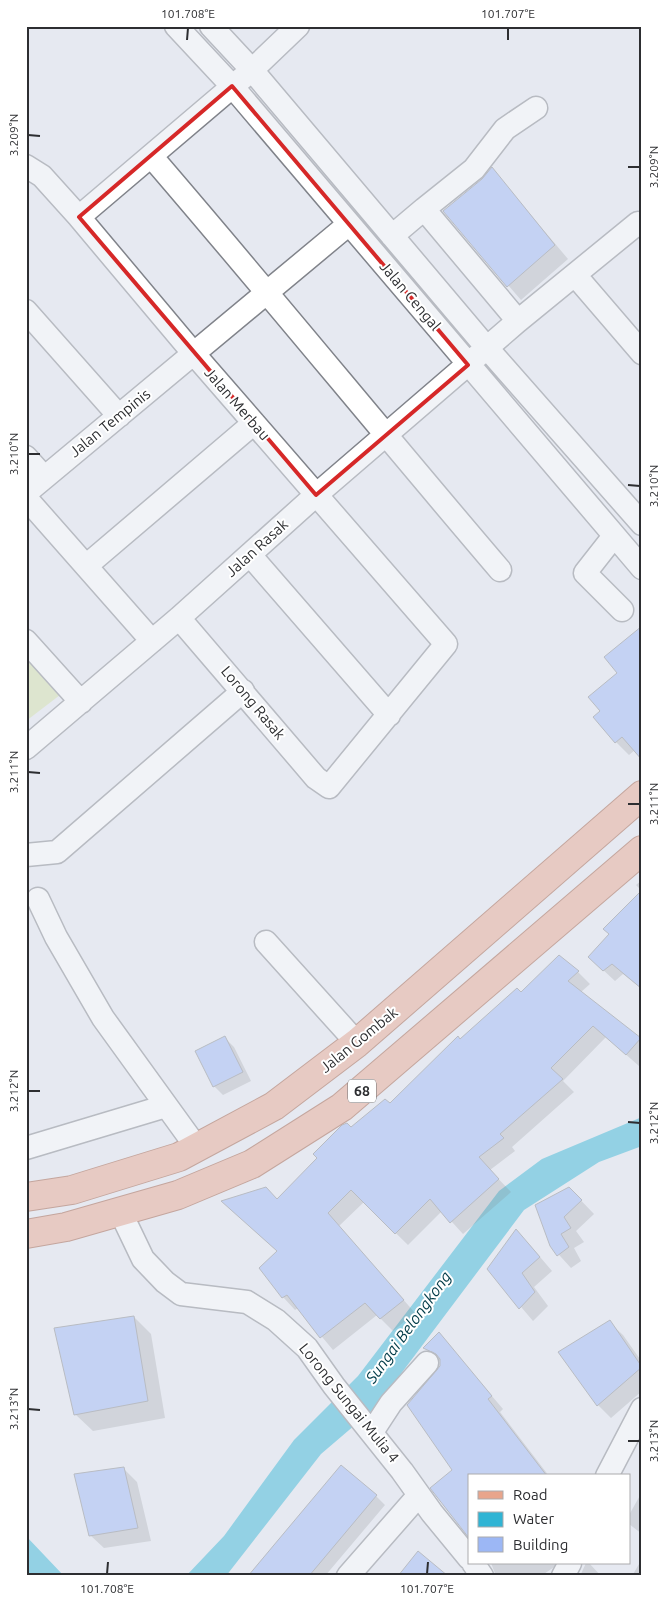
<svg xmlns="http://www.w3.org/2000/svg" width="668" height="1602" font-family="Ubuntu,sans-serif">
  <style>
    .green { fill: #d3e0a7 }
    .water { fill: #30b4d4 }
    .shadow { fill: #0003 }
    .building { fill: #9cb7f5; stroke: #82858c }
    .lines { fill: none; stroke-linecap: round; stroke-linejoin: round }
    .minor-casing { stroke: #80838a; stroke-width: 25 }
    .major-casing { stroke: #9c543a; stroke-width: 30 }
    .minor { stroke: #fff; stroke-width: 22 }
    .major { stroke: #e8a58c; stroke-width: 28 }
    .marked { fill: none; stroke: #d62828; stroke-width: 4; stroke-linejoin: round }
    .ticks { fill: none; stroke: #2d2e31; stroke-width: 2 }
    .labels { text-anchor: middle; stroke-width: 4; stroke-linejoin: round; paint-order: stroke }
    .shield { fill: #fff; stroke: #6c6d6f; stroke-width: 1 }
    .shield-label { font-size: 14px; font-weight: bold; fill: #2d2e31 }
    .street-label { font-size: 15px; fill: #2d2e31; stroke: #fff }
    .water-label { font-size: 16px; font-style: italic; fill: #003b48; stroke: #fff }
    .neatline { fill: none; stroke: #2d2e31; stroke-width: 2 }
    .ticks-label { font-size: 12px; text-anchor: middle; fill: #2d2e31 }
  </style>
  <rect width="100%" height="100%" fill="#e6e9f1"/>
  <path class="green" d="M26,658L60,695L26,721Z"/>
  <path class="water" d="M642,1117V1146L599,1162L524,1210L376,1407L321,1454L226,1576H186L224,1536L294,1440L358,1376L499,1191L542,1159Z
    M26,1536L64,1576H27Z"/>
  <path class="shadow" d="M492,169L568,259L521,300L444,211L483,180Z
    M642,627L635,750L629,755L616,742L602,711Z
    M642,880V891L636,885Z
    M642,892V989L623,974L615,981L601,968L610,934Z
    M578,972L590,984L581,992L642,1041V1063L639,1066L606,1037L563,1081L574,1092L512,1147L515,1151L490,1170L511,1192L463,1234L442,1211L408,1245L364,1202L339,1226L415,1313L393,1331L377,1315L333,1350L298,1308L295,1310L283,1297L278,1252L223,1202L278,1200L351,1129L390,1105L460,1040L521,993Z
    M225,1038L234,1047L251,1081L223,1095L214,1086Z
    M569,1188L594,1214L576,1231L584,1242L574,1248L581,1261L571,1268L551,1246Z
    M529,1244L552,1271L534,1287L548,1306L533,1321L489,1269Z
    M134,1317L151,1334L165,1418L93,1431L75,1414Z
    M609,1322L623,1335L642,1362V1391L611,1418L598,1405L560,1353Z
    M439,1334L503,1409L500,1412L549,1476H469V1535L432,1488L454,1470L441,1362L425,1348Z
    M124,1469L137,1482L151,1541L104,1548L90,1535Z
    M642,1492V1534L629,1524V1515Z
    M376,1496L385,1505L325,1576H249Z
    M642,1559V1576H632Z
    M491,1563H560L541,1576H496Z
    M586,1563H589L601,1576H580Z"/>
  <path class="building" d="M492,167L555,245L507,287L443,211L482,179Z
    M642,626V760L622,737L615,743L593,717L600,711L588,697L617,673L604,657Z
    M642,890V989L612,964L603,971L588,957L609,934L603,929Z
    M559,955L579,971L568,981L641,1038L626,1055L593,1026L551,1068L563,1079L500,1134L504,1138L479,1157L499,1179L450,1223L430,1199L395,1234L351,1190L328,1213L404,1300L380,1319L365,1303L320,1338L287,1295L282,1298L259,1268L277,1251L221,1201L266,1187L277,1199L317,1158L313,1154L342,1125L347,1123L351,1127L385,1099L390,1103L458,1036L460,1039L517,988L521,992Z
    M225,1036L243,1072L213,1087L195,1051Z
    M569,1187L582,1200L564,1217L571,1228L561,1234L569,1247L557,1256L550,1246L535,1205Z
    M516,1229L540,1257L522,1273L535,1292L519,1309L487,1269Z
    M134,1316L148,1401L74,1415L54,1328Z
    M610,1320L642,1367L597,1406L558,1352Z
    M439,1332L492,1396L488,1399L547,1476H469V1538L430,1488L452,1470L407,1405L440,1366V1359L436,1354L423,1348Z
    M341,1465L377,1495L309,1576H248Z
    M124,1467L138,1528L89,1536L74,1474Z
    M418,1551L448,1576H398Z"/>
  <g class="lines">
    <g class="minor-casing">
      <path id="minor" d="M176,26L232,86L642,568
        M211,26L252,70L487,348L642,524
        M151,156C269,293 383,433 500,570
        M26,166L42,176L79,217L194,354L446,644L329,787L316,778L179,618
        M424,209L474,169L505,129L536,108
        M79,217L252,70L298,26
        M392,236L424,209L518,321
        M575,275L642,353
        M26,311L119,416
        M26,457L44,477
        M26,493L349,224
        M26,498L152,641
        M614,536L585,573L622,610
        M250,555L389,715
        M86,566L254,423
        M26,641L81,702
        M26,748L179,618L316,495L518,321L638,223L642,226
        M26,855L57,852L243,691
        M38,899L56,937L103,1018L197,1148
        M266,942L357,1043
        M26,1148L166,1106
        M120,1211L143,1259L165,1282L181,1294L247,1302L276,1320L307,1348L334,1386L402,1471L432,1513L469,1558
        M372,1432L391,1403L427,1363
        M607,1476L642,1409
        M473,1563L482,1576
        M348,1576L419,1495
        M563,1576L570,1563"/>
    </g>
    <g class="major-casing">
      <path id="major" d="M26,1197L72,1190L179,1157L274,1106L357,1043L642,795
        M26,1234L66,1227L178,1195L252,1164L342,1107L642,850"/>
    </g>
    <use href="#minor" class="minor"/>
    <use href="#major" class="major"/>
  </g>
  <path d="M0 0H668V1602H0ZM232,86L468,365L316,495L79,217Z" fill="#e6e9f1" fill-opacity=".55" fill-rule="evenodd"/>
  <path class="marked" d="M232,86L468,365L316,495L79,217Z"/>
  <path class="ticks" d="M187,40L188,28M508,40V28M28,135L40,136M628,167H640M28,454H40M628,485L640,486M28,772L40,773M628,804H640M28,1091H40M628,1122L640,1123M28,1409L40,1410M628,1441H640M107,1574L108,1562M427,1574L428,1562"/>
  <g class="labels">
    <rect class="shield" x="348" y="1079.5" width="28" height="23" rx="4"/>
    <g class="shield-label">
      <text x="362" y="1096">68</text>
    </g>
    <g class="street-label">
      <text transform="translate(410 296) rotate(50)" y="5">Jalan Cengal</text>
      <text transform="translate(237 404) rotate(49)" y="5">Jalan Merbau</text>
      <text transform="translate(110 423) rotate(-39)" y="5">Jalan Tempinis</text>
      <text transform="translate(257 548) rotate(-42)" y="5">Jalan Rasak</text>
      <text transform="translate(253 703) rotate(50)" y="5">Lorong Rasak</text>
      <text transform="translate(359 1040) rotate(-39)" y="5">Jalan Gombak</text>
      <text transform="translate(349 1403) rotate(51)" y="5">Lorong Sungai Mulia 4</text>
    </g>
    <g class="water-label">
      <text transform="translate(408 1327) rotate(-54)" y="6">Sungai Belongkong</text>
    </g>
  </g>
  <rect width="668" height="1602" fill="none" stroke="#ffffff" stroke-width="55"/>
  <rect x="468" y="1474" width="162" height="90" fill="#ffffff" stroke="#ababad"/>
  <rect x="478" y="1491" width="25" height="8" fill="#e8a58c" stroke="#ababad"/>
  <text x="513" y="1500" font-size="15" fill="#2d2e31">Road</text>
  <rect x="478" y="1512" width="25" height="15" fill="#30b4d4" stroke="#ababad"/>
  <text x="513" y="1524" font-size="15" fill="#2d2e31">Water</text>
  <rect x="478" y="1537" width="25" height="15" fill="#9cb7f5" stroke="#ababad"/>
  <text x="513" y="1550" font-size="15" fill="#2d2e31">Building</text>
  <rect x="28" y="28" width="612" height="1546" class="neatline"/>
  <g class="ticks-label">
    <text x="188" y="18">101.708°E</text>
    <text x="508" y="18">101.707°E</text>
    <text transform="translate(14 135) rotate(-90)" y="4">3.209°N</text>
    <text transform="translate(654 167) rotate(-90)" y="4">3.209°N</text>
    <text transform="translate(14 454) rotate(-90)" y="4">3.210°N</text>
    <text transform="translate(654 486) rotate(-90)" y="4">3.210°N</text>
    <text transform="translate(14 772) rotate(-90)" y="4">3.211°N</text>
    <text transform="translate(654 804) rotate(-90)" y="4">3.211°N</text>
    <text transform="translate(14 1091) rotate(-90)" y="4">3.212°N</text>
    <text transform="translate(654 1123) rotate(-90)" y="4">3.212°N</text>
    <text transform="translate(14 1409) rotate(-90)" y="4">3.213°N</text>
    <text transform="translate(654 1441) rotate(-90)" y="4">3.213°N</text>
    <text x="107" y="1593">101.708°E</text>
    <text x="427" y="1593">101.707°E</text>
  </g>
</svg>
